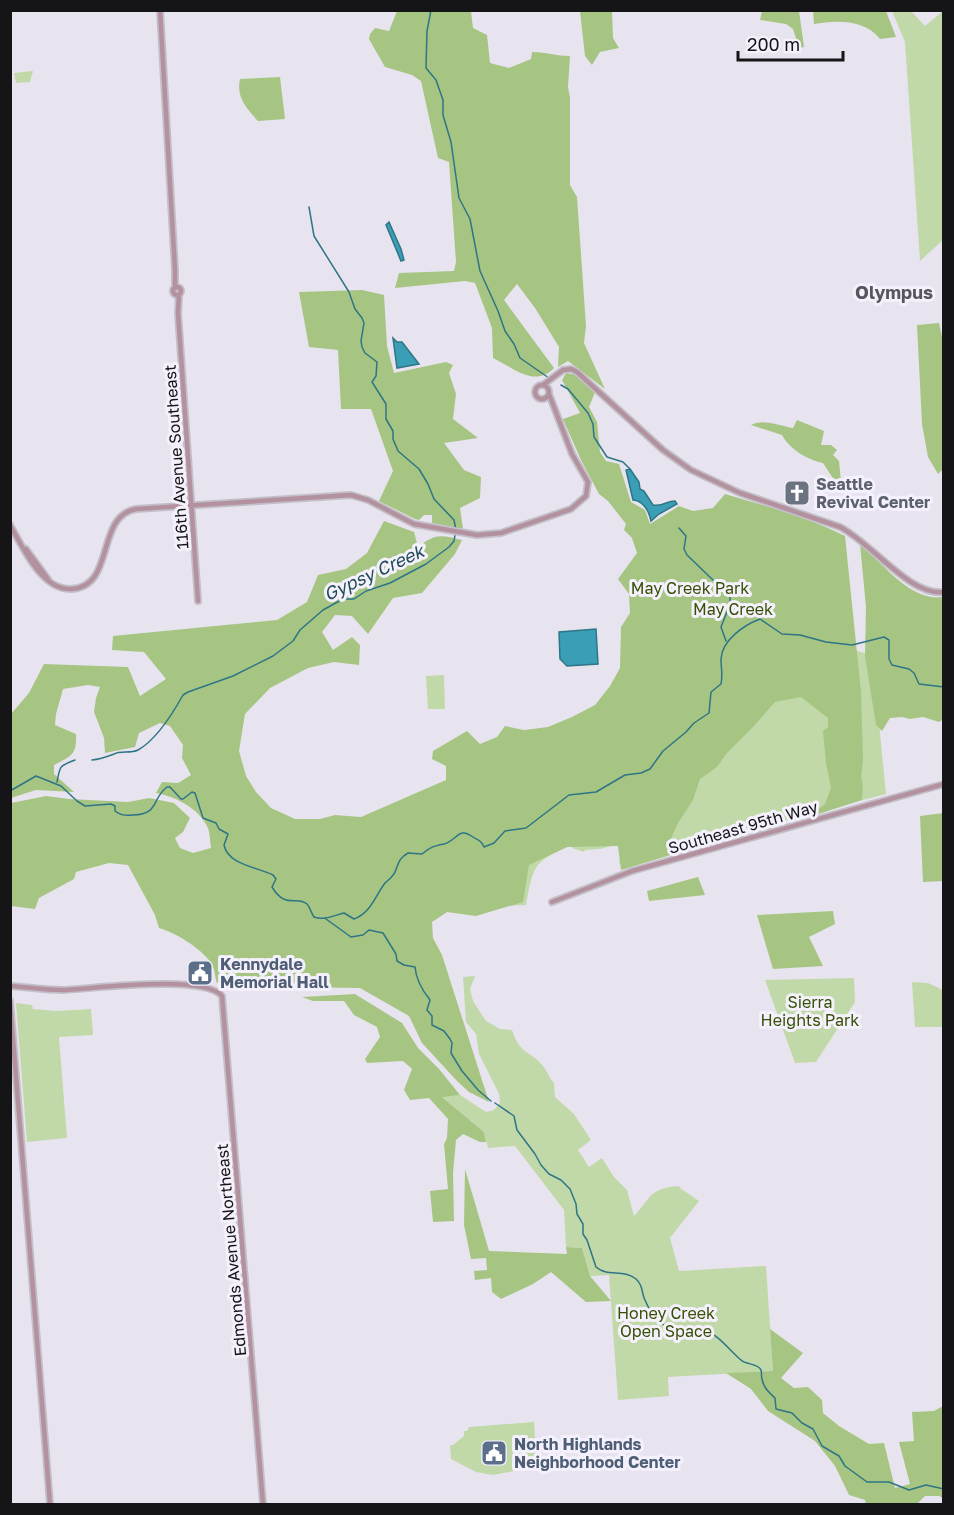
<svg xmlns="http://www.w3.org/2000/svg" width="954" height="1515" font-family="'Golos Text',sans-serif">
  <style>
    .green { fill: #c1d9a8 }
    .forest { fill: #a6c582 }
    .water { fill: #399eb6; stroke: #2e7586; stroke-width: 1.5 }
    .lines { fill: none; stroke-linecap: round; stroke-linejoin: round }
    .stream { stroke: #2e7586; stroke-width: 1.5 }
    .minor-casing { stroke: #c2bfc8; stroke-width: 8 }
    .minor { stroke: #b3919f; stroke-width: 4.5 }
    .labels { text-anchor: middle; stroke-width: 6; stroke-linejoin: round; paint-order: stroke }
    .street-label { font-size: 16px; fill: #151417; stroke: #f5f1fc }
    .worship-label { font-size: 16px; font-weight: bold; fill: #5b616d; stroke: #f5f1fc; text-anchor: start }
    .park-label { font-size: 16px; fill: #355004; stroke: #f5f1fc }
    .service-label { font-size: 16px; font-weight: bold; fill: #4e5e75; stroke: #f5f1fc; text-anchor: start }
    .neighbourhood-label { font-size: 18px; font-weight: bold; fill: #58555e; stroke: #f5f1fc }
    .water-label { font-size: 18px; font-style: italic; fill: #224d58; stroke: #f5f1fc }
  </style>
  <rect width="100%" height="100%" fill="#e8e4ef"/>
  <path class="green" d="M892,11H911L925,26L943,11V240L920,261L905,42Z
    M33,71L30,82L16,83L14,73Z
    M821,641L905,664L940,718H928L876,693L886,794L619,864L623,843L600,849L585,850L584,852L572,848V845C533,862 534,864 526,905L442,909Z
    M444,675L445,709H428L426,676Z
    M475,976L470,989L473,1001L486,1021L500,1029L512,1030C520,1055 530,1050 543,1066C548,1072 549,1078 554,1083L555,1097L574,1114L591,1140L578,1150L589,1167L602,1158L614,1177L627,1190L634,1216C651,1198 649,1188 679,1186L680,1188L699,1201L670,1238L679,1271L766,1266L773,1371L668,1377L669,1396L618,1400L609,1275L590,1276L582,1248L566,1247L564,1210L515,1146L488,1148L484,1132L441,1096L460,1095L486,1112L494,1110L500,1103L499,1094L479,1054L476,1034L466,1022L463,977Z
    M854,978L855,1002L816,1062L795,1063L765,980Z
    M912,982L928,983L943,990V1027H915Z
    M16,1003L32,1005L33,1009L57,1011L91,1009L93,1035L59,1037L67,1138L27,1142Z
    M534,1422L536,1458L514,1471L493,1475L476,1472L451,1459L450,1445H453L464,1436V1431H467L469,1427Z"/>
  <path class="forest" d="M397,11H471L473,28L487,35L490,63L509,68L531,59L532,52C546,52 556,56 570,56L568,87L570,98V185L577,197L586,326L584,343L605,389L568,361L558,367L559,347L535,308L517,284L504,300L554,368C535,388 514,368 493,358L492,328L475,283L465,281L395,288L399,273L454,271L456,262L449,162L438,158L421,81L412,75L385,67L369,39L370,34L375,28L389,31Z
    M580,11H612L613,38L619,48L600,52L592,65L585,56Z
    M762,11H799L804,47L799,48L793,29L786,24L760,20Z
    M813,11H886L896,37L880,39C865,19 836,20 814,24Z
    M280,77L285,119L258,121C246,108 236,97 240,79Z
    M362,290L384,295L387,346L394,373L446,362L453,365L449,373L456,394L453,419L478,438L444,443L464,470L481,477L480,498L460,508L463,529L432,523V515H424L419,520L415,519L379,501L393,471L371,409H341L338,350L309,347L299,292Z
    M939,323L944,346V468L938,474L928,457L922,424L917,325Z
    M566,373L576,375L595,392L589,407L597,422L600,452L606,461L619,464L631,502L645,510L650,524L679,506L693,511L713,508L725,494C766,506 807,517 845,536L861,692L863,760L861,777L863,786L862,800L806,818L825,804L831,788L826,763L823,731L828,727V718L801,697L775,702L752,728L727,753L717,767L700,779L693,800L678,823L669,843L714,832L717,841L621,870L618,846L567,847L529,865L523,902L476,916L447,912L432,922L433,938L442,955L489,1102L469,1092L457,1081L422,1043L409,1016L360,988L299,987L278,983H217C215,978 215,969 212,964C201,948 176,933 159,928L155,915L128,865L109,863L76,872L74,879L39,898L35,909L11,906V803L46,796L69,799L128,802L149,798L174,803L190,818L183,832L175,838L180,848L193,853L211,848C210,842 210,834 208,828C199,808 176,797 156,793L162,782L178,783L191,775L182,758L183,745L170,726L160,723L139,733L135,747L105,753L104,738L94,712L96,698L100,687L88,685L63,689L56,714L55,725L76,734C77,755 71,756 54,765V774L74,792L36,790L11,798V714L29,693L44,664L128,667L140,696L166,679L144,652L112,650L113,636L277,620L307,602L318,575L346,569L367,553L384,521L414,532L418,547C436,533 440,535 462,540L455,554L422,593L393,598L368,634L352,616L335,615L322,632L333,650L352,637L360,645L359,665L334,662L308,668L270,688L245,714L239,751L246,776L256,792L271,808L295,819H320L335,815L361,817L446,780V766L432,759L433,751L467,731L480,744L497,737L505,726L524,730L548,727L572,717L595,705L610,686L620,668L621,627L630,613L629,594L618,579L637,553L632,538L624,530L626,524L608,501L599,494L581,460L563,419L580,413L562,380Z
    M797,420L824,431L821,445H831L837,450L833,455L839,461L842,492L823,463C808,460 789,449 782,435L751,425C762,418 781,426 793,428Z
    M860,544C883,563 910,602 943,597L944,719L939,722L923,717L910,719L902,717L890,718L882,731L876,725L865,656L866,607Z
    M943,813V881L923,882L920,816Z
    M698,877L705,895L649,901L647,891Z
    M833,911L835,924L809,937L823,966L773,969L757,915Z
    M355,994L402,1023L418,1048L439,1069L460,1095L442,1097L484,1132L486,1142H480L463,1134L456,1140L453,1173L454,1221L433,1222L430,1191L448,1189L444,1144L447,1138L448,1119L429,1098L410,1100L404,1090L412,1069L403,1061L367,1063L365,1059L380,1037L377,1027L354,1015L344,1001H313L302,997Z
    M465,1169L489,1251L567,1254L566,1247L582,1248L590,1276L611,1301L586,1302L551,1272L533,1284L501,1299L492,1292L491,1278L475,1280L474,1271L487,1270L486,1258L471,1259L464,1225Z
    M770,1329L803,1353L781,1378L794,1388L808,1387L822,1400L823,1413L839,1426L869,1444L884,1443L895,1488L910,1484L899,1442L914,1441L912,1412L934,1411L943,1406V1498L939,1496H925L917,1504H866L865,1500L849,1495L835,1466L815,1441L768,1411L751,1389L726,1373L773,1371Z"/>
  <path class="water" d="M389,222L401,249L404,260L401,261L386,225Z
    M393,338L397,342H402L419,364L397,368Z
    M630,469L639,482L640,489L644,491L653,505C663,507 666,501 675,501L677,504L659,514L651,521C649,512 644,501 633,500L626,470Z
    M596,629L598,664L567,666L560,659L559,632Z"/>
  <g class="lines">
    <path class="stream" d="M431,10L427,31L426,68L436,80L443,100V115L451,142L459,198L470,219L480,271L498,311L505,331L514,344L520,358L549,378
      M309,207L314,236L349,292L355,309L362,318L364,323L361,341L362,347L365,353L377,362L376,376L372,382L386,404V419L393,431V439L398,451L419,469L428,484L434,499L454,520L456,530
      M561,385L568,389L588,413L593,424L594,437L607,457L623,462L630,469
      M679,528L686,536L684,549L687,555L713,580L727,585L730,588V604L721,627L726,641
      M92,760C101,759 106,757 114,754C121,750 130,754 138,750C156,740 173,713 183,695L188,692L233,676L273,656L293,641L300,630L323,610L343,599H354L366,591L390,583L426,564L449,547L454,541L455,535
      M57,782C60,766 59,766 75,760
      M10,791L36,776L61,786L77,801L85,806L111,804L115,806V811C120,815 126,816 133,815C160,814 151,799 167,787H170L181,799H183L192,792L195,793L203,818L216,823L219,829L228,834L224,845C228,865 257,867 273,875L276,879L272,887C286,910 296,895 307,904C310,907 311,913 314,917C324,921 335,915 344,913L354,919C371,913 375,896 385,883C388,880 393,877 395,872C399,863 398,859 408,853L422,854C430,847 434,846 444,844C458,840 458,826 473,837C479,841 481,840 484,847L494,843L505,831L526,828L569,795L596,792L625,775L641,773L650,769L663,751L686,732L694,723L709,713L711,692L721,684C723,675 721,668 721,659C722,640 744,625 760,619L782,634L800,635L826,642L852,645L884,637L889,640V659L892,665L909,669L914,673L919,684L944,687
      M326,919L351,937L363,935L369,930L383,933L396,954L397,961L404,965L415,967C416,980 422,990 430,1000L427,1010L432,1016V1025L444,1031L450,1039L452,1043L451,1053L462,1071L478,1090L491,1101
      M495,1103L514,1116L517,1130L535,1154L541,1165L549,1174L561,1180L570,1189L576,1204L577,1214L583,1224V1234L587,1240L596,1267C607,1277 624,1269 636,1279C644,1286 641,1293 645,1300C651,1315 662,1326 677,1333C686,1334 696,1328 705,1331C717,1333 731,1352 741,1360C746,1365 758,1363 761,1370C762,1373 761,1376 762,1379C764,1389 769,1392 775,1398L776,1409L792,1413L802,1423L813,1429L822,1446L839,1456L845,1466L867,1482H889L909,1490L926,1485L944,1489"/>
    <g class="minor-casing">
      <path id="minor" d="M160,10L175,270V288
        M173 291a4 4 0 1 1 8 0a4 4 0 1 1-8 0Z
        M179,295L178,313L198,601
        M535 392a7 7 0 1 1 14 0a7 7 0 1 1-14 0Z
        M543,385L563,370L571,369L577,372L663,450L691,470L740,493L840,527C872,543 909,596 944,592
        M10,525C23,547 41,590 71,589C116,587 95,516 136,509L351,495L368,500L414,524L477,535L501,533L571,509L586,496L588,482L572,454L549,394
        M26,549L48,579
        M552,902L632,871L944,784
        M10,986C27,987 45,990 62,990C92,989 203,974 222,996L263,1504
        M10,1001L50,1504"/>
    </g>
    <use href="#minor" class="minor"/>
  </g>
  <defs>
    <g id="church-square" transform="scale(1.35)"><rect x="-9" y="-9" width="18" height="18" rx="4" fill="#6b7280" stroke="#f5f1fc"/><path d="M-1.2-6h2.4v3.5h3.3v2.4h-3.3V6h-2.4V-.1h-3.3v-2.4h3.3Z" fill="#fff"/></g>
    <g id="civic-square" transform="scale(1.35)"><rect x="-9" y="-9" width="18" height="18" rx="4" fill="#5c6f8a" stroke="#f5f1fc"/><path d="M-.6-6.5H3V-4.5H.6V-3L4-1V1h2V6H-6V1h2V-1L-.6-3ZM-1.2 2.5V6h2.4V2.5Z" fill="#fff"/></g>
  </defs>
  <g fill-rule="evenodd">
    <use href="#church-square" x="797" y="493"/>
    <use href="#civic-square" x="200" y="973"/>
    <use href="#civic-square" x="494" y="1453"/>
  </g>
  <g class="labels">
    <g class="street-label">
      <text transform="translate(176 457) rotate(-94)" y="6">116th Avenue Southeast</text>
      <text transform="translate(743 827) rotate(-16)" y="6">Southeast 95th Way</text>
      <text transform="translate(231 1250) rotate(-95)" y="6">Edmonds Avenue Northeast</text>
    </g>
    <g class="worship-label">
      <text x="816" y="490">Seattle<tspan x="816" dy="18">Revival Center</tspan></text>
    </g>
    <g class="park-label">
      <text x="690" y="594">May Creek Park</text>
      <text x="733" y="615">May Creek</text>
      <text x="810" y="1008">Sierra<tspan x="810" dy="18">Heights Park</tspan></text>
      <text x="666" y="1319">Honey Creek<tspan x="666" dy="18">Open Space</tspan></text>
    </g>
    <g class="service-label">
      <text x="220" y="970">Kennydale<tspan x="220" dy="18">Memorial Hall</tspan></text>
      <text x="514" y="1450">North Highlands<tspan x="514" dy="18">Neighborhood Center</tspan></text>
    </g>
    <g class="neighbourhood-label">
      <text x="894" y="299">Olympus</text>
    </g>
    <g class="water-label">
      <text transform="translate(374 573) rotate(-25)" y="6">Gypsy Creek</text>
    </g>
  </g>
  <rect width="954" height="1515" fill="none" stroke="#151417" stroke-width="24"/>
  <path d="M738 51v9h105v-9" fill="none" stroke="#151417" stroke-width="3"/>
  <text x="747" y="51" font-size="18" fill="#151417" stroke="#f5f1fc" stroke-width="4.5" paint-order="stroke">200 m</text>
</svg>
